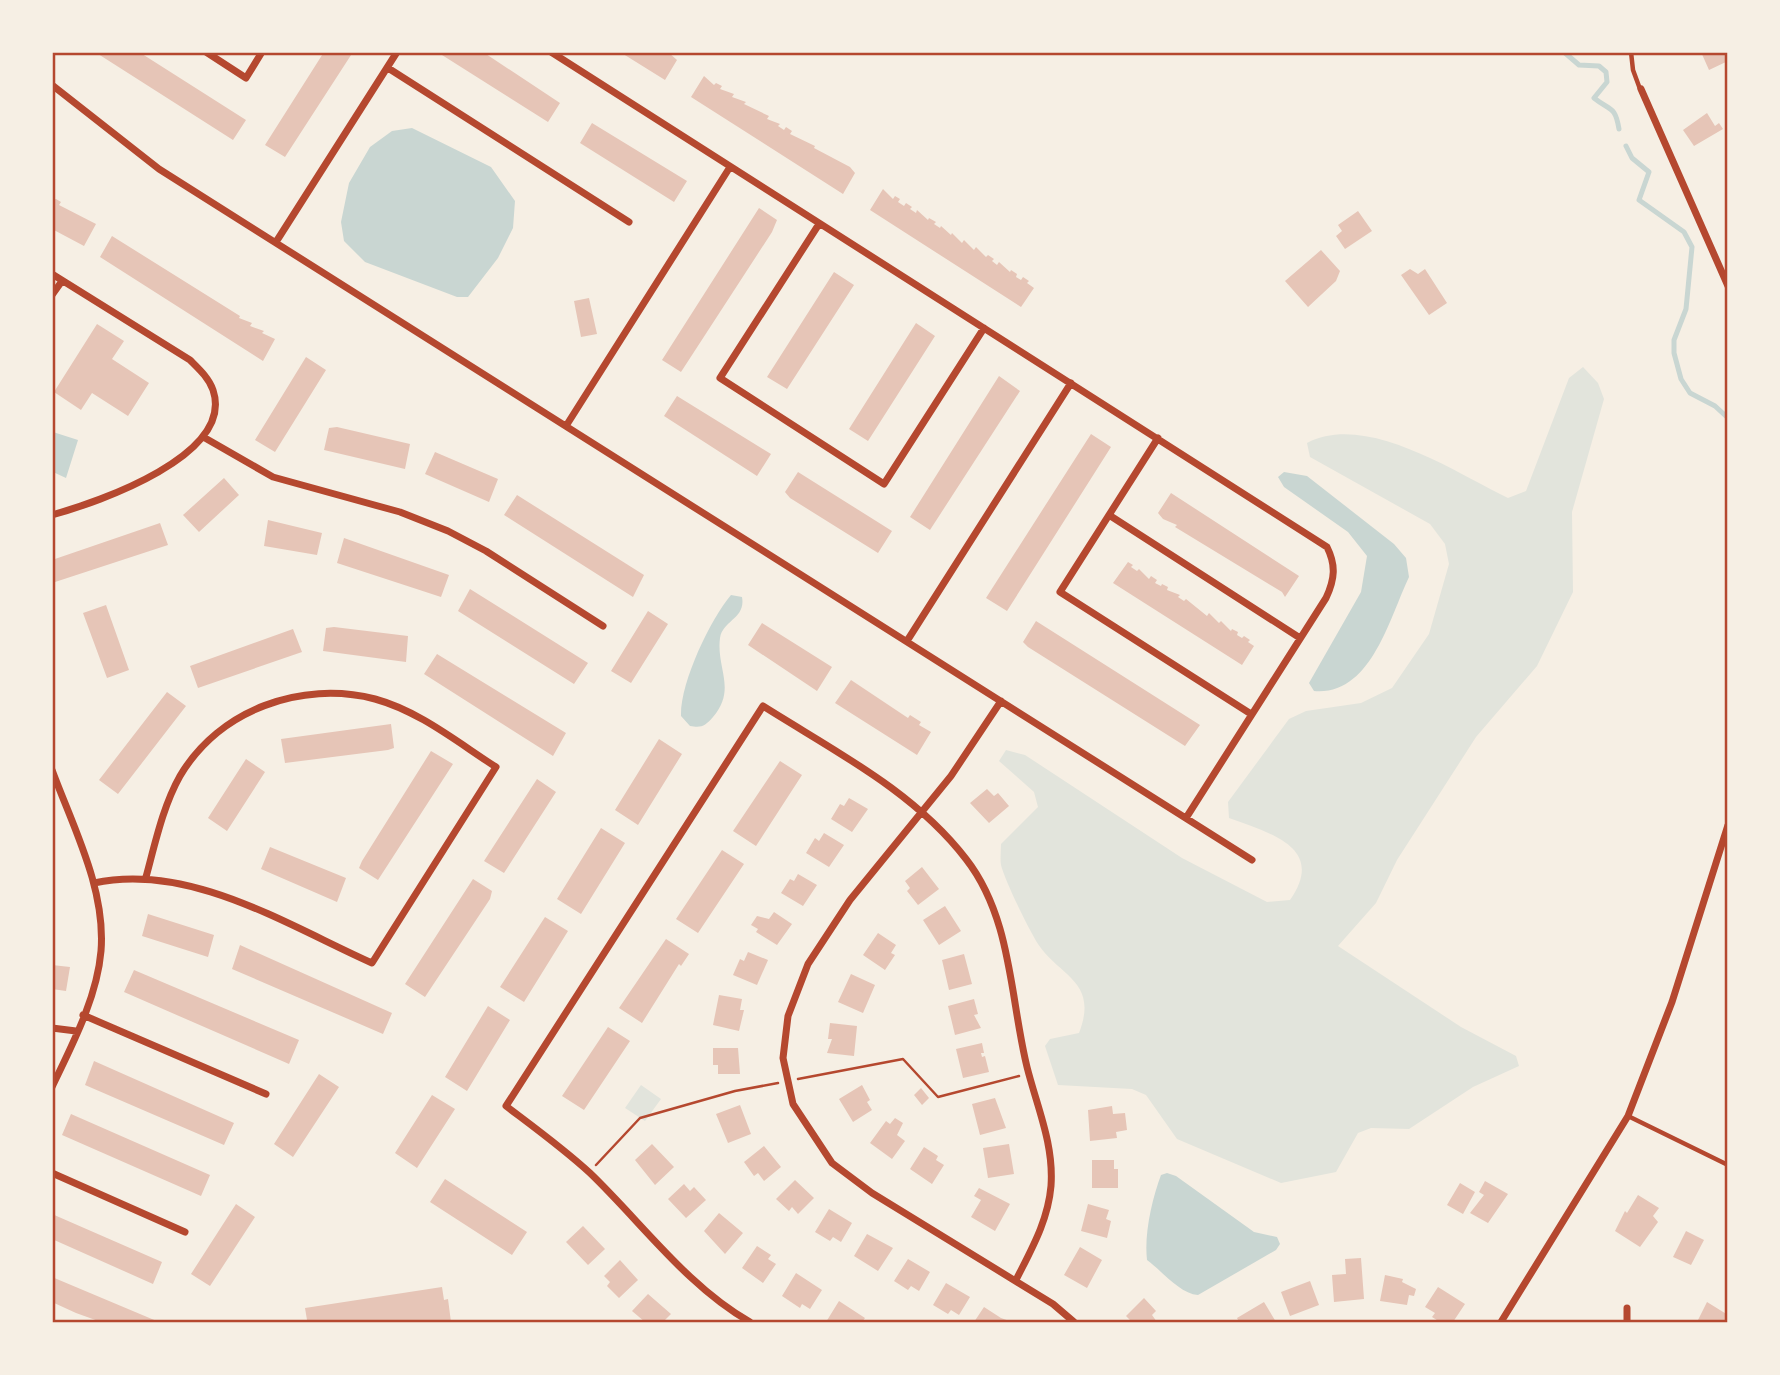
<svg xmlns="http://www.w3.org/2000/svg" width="1780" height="1375" font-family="'PT Serif',serif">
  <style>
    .green { fill: #e2e4dc }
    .water { fill: #c9d6d2 }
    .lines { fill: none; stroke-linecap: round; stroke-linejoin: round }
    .stream { stroke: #c9d6d2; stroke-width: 5 }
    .building { fill: #e6c5b7 }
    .path { stroke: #b5482f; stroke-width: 2.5 }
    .service { stroke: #b5482f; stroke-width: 4.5 }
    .minor { stroke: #b5482f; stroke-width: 7 }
    .neatline { fill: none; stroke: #b5482f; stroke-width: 2.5 }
  </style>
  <rect width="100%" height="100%" fill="#f6efe4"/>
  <path class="green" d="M1583,367L1598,383L1604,399L1572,512L1573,592L1537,666L1476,737L1397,860L1376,903L1338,946L1461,1027L1516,1056L1519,1066L1473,1087L1409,1129L1371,1128L1358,1133L1336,1172L1281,1183L1177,1139L1146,1095L1132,1089L1058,1085L1045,1046L1050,1039L1079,1033C1099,981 1060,977 1038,944C1029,930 1005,881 1001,865C1000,859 1001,851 1001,844L1038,807L1034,792L999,761L1006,750L1025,755L1182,858L1267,902L1290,900C1327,847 1269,833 1229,818L1228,802L1289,719L1306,711L1361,703L1392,688L1429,634L1449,564L1445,544L1430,524L1310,457L1307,443C1366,412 1454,472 1508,498L1526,491L1569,378Z
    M641,1085L661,1099L645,1121L625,1108Z"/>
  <path class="water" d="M412,128L491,167L515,201L513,228L498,258L468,297H457L365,262L344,241L341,222L349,183L370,147L392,131Z
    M53,432L78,440L66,478L53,472L55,455Z
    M1284,472L1307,476L1394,544L1406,558L1409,577C1389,619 1371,696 1314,691L1309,683L1361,592L1367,556L1348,532L1284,487L1278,477Z
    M731,595L742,597C746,619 723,620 720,638C716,668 737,689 713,717C705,726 702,728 690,726L681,716C680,683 710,620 731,595Z
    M1167,1173L1176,1176L1254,1232L1277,1237L1280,1244L1276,1250L1198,1295C1180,1294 1161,1270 1147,1260C1144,1234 1152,1199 1161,1175Z"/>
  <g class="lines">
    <path class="stream" d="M1564,52L1579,65L1599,66L1606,72L1607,82L1594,98C1610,111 1615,105 1619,129
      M1626,146L1632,158L1649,172L1639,200L1684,232L1692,247L1686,309L1674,340V353L1681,379L1690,393L1715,406L1728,418"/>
  </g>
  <path class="building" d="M95,52H139L246,120L233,140Z
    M324,52H353L285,157L265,145Z
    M444,52H483L560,103L548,122L442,55Z
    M620,52H668L677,60L665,80Z
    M1701,52H1724L1728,61L1709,70Z
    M704,76L714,85L716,83L722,86L720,89L734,94L732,97L746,102L744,104L769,116L767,119L780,124L778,126L784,130L786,127L792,131L790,134L815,146L814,148L850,167L855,173L843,194L691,97Z
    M1707,113L1715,126L1719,123L1723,129L1694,146L1683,130Z
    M592,123L687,181L674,202L580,143Z
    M883,189L893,199L895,196L900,199L898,202L904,206L906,203L912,207L910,209L916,213L917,210L928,220L929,218L936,222L934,224L940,228L941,226L951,235L952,233L962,243L964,240L974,250L976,247L986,257L988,255L994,259L992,261L997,265L999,262L1010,272L1011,270L1017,274L1016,277L1021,280L1023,277L1029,281L1027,283L1034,288L1021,307L870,210Z
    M56,199L61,202L59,205L96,224L84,246L52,229V200Z
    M759,208L777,220L772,232L681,372L662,360Z
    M1358,211L1372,231L1345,249L1336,236L1342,231L1338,225Z
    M112,236L240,316L239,318L252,323L250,326L264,331L262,333L275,339L263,361L100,257Z
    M1321,250L1340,271L1336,281L1308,307L1285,281Z
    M1410,269L1418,274L1425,269L1447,303L1429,315L1401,275Z
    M834,272L854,285L787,389L767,377Z
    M589,298L597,334L581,337L574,301Z
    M916,323L935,336L868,441L849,429Z
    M97,324L124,341L112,359L149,383L128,416L92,393L81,410L54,392Z
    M306,357L326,370L275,452L255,440Z
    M999,376L1020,391L930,530L910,517Z
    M677,396L771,454L757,476L664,416Z
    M337,427L410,444L405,469L324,450L329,428Z
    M1091,434L1111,447L1007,611L986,598Z
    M435,452L498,479L489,502L425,474Z
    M798,472L892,531L878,553L790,498L785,492Z
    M224,478L239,495L199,532L183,515Z
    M1171,493L1299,576L1285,597L1282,592L1175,527L1177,525L1163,519L1158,513Z
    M517,495L644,575L633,597L504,515Z
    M268,520L322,533L317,555L264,546Z
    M160,523L168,545L52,583V560Z
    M344,538L449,575L441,597L337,563Z
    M1128,562L1133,565L1131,567L1137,571L1139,569L1149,579L1151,576L1157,580L1155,583L1161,586L1162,584L1168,587L1167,590L1180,595L1178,597L1184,601L1186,599L1207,616L1209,613L1219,623L1221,621L1231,631L1232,629L1238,632L1237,635L1242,638L1244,636L1250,640L1248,642L1254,646L1242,665L1113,583Z
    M470,589L588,663L574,684L458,611Z
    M106,605L129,670L107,678L83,613Z
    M648,611L668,624L631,683L611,671Z
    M1036,621L1200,725L1185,746L1028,647L1023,642Z
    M762,623L832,667L817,691L748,645Z
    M334,627L408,636L406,662L323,651L326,628Z
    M293,629L302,652L198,688L190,666Z
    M437,654L566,733L553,756L424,674Z
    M851,680L908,718L910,715L921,722L919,725L931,732L917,755L835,703Z
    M167,692L186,706L118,794L99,780Z
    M391,724L394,748L388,750L285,763L281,739Z
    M659,739L682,754L638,825L615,810Z
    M431,751L453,764L378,880L359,868L362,861Z
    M246,759L265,772L227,831L208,818Z
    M780,761L802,775L756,846L733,831Z
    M537,779L556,792L504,873L484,861Z
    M987,789L994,796L998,793L1009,806L989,823L970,803Z
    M849,798L868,809L852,832L831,819L840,804L844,806Z
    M601,828L625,843L581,914L557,899Z
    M824,833L844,845L829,867L806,853L815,838L819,841Z
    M270,847L346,878L337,902L261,869Z
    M722,850L744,864L698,933L676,919Z
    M922,867L939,889L918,905L907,891L910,888L905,881Z
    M798,874L817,885L803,906L781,893L790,879L794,881Z
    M473,879L492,891L490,899L425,997L405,984Z
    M945,906L961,931L939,945L923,920Z
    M774,912L792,924L777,945L756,932L758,929L751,925L757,916L769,919Z
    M148,914L214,935L208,957L142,936Z
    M545,917L568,931L524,1002L500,987Z
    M878,933L896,945L891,953L895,955L885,970L863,955Z
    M666,939L689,954L681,966L679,964L642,1023L619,1008Z
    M240,945L392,1013L383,1034L232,969Z
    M748,952L768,960L757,985L733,975L740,959L744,961Z
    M964,954L972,984L949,990L942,960Z
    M52,965L70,967L66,991L52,989Z
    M134,970L299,1040L289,1064L124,992Z
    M851,974L875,985L863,1013L838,1002Z
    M719,995L742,999L740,1010H744L739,1031L713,1025Z
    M974,999L978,1014L974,1015L981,1028L955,1035L948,1006Z
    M488,1006L510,1020L467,1091L445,1077Z
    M830,1023L857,1026L854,1056L827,1053L832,1039H828Z
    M608,1027L630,1041L584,1110L562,1096Z
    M982,1043L984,1053H981L982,1057L985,1056L989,1072L963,1078L956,1049Z
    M713,1048H738L740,1074H718V1065H713Z
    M94,1061L234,1123L224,1145L85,1085Z
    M319,1074L339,1087L293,1157L274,1144Z
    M862,1085L870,1100L867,1102L872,1110L853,1122L839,1099Z
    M921,1088L929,1098L922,1105L914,1095Z
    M432,1095L455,1109L417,1168L395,1153Z
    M995,1098L1006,1128L980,1135L972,1104Z
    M740,1105L751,1134L728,1143L716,1114Z
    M1112,1106L1113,1114L1125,1113L1127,1130L1116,1132L1117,1138L1090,1141L1088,1110Z
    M71,1114L210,1175L201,1196L62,1135Z
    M895,1118L903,1123L897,1135L905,1141L892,1159L870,1143L886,1121L890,1124Z
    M652,1144L674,1167L655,1185L635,1160Z
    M1009,1144L1014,1174L988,1178L983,1148Z
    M764,1146L781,1167L764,1181L758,1173L754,1176L744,1162Z
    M924,1147L938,1156L936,1160L944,1165L932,1184L910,1169Z
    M1092,1160H1114V1169H1118V1188H1092Z
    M445,1179L527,1232L512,1255L430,1202Z
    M795,1180L814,1198L798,1214L792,1207L789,1211L776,1199Z
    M1485,1181L1508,1194L1488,1223L1470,1213L1484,1195L1479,1192Z
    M1460,1183L1475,1192L1463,1214L1447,1205Z
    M684,1184L690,1191L694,1187L706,1200L686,1218L668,1199Z
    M979,1188L1010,1204L995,1231L971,1217L981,1200L974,1196Z
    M1638,1195L1659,1208L1653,1216L1658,1222L1640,1247L1615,1231L1625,1211L1627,1213Z
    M236,1204L255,1217L210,1286L191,1274Z
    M1088,1204L1109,1210L1106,1219L1111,1221L1107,1238L1081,1231Z
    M829,1209L852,1223L841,1242L833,1237L830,1241L815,1232Z
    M719,1213L743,1233L725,1254L704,1231Z
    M52,1214L162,1262L153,1284L52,1239Z
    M583,1226L605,1249L588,1265L566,1242Z
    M1686,1231L1704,1240L1691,1265L1673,1257Z
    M867,1234L893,1248L878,1271L854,1256Z
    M757,1246L771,1255L768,1259L776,1264L763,1283L742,1268Z
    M1080,1247L1102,1260L1087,1288L1064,1275Z
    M1361,1258L1364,1299L1334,1302L1332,1275L1346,1274L1345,1259Z
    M908,1259L930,1272L919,1291L911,1286L908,1290L894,1281Z
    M620,1260L638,1280L619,1298L607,1286L610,1282L604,1276Z
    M796,1273L822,1290L810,1309L802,1304L800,1308L782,1296Z
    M1385,1275L1403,1279L1402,1282L1416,1289L1414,1296L1409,1295L1407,1305L1380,1301Z
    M52,1277L159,1322H101L76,1313L52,1302Z
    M1310,1281L1319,1305L1290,1316L1281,1292Z
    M946,1283L970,1297L959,1315L951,1310L948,1314L933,1305Z
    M442,1287L444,1300L448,1299L451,1322H302L307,1320L305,1308Z
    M1438,1287L1465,1304L1453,1322H1440L1432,1317L1435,1313L1425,1307Z
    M648,1294L671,1314L663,1322H645L632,1311Z
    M1144,1298L1156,1311L1152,1315L1157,1322H1132L1126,1316Z
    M839,1301L865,1318L862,1322H826Z
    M1264,1302L1276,1322H1239L1237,1318Z
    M1707,1302L1728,1315V1322H1697Z
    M984,1307L1001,1318L1012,1322H974Z"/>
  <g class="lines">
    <path class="path" d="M798,1079L903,1059L938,1097L1019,1076
      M596,1165L640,1118L735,1091L778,1083"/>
    <path class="service" d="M1631,52L1633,70L1640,89
      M1628,1116L1728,1165"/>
    <path class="minor" d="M206,52L246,78L262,52
      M551,52L1327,547C1336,565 1335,579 1326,598L1186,818
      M388,68L629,222
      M52,85L159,169L1252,860
      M1641,89L1728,286
      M819,224L720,378L884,484L984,328
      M276,242L397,52
      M52,274L190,360C199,369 209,378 213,390C235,455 99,502 52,515
      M52,295L62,281
      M566,426L730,167
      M205,438L273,477L400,512L448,531L486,551L603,626
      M1158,438L1060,592L1251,714
      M1109,515L1300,638
      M907,641L1071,383
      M1001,701L951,776L850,900L808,964L788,1016L783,1058L793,1104L832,1163L872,1193L1053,1304L1074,1322
      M52,770C73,827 106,889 101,951C97,998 72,1045 52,1087
      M94,883C189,862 287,925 372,963L496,767C457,742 419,711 375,699C301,680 219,710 180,776C163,806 155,844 146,877
      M83,1015L266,1094
      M52,1028L76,1031
      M52,1173L185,1232
      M750,1322C687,1286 642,1223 590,1173C564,1149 535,1128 506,1106L763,706C834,751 914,791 966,859C1012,918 1010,998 1027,1067C1037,1107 1054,1144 1051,1186C1048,1221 1031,1250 1016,1280
      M1501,1322L1628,1116L1672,1002L1728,825
      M1627,1322V1308"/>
  </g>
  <rect width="1780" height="1375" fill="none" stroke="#f6efe4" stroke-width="108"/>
  <rect x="54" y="54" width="1672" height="1267" class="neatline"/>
</svg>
